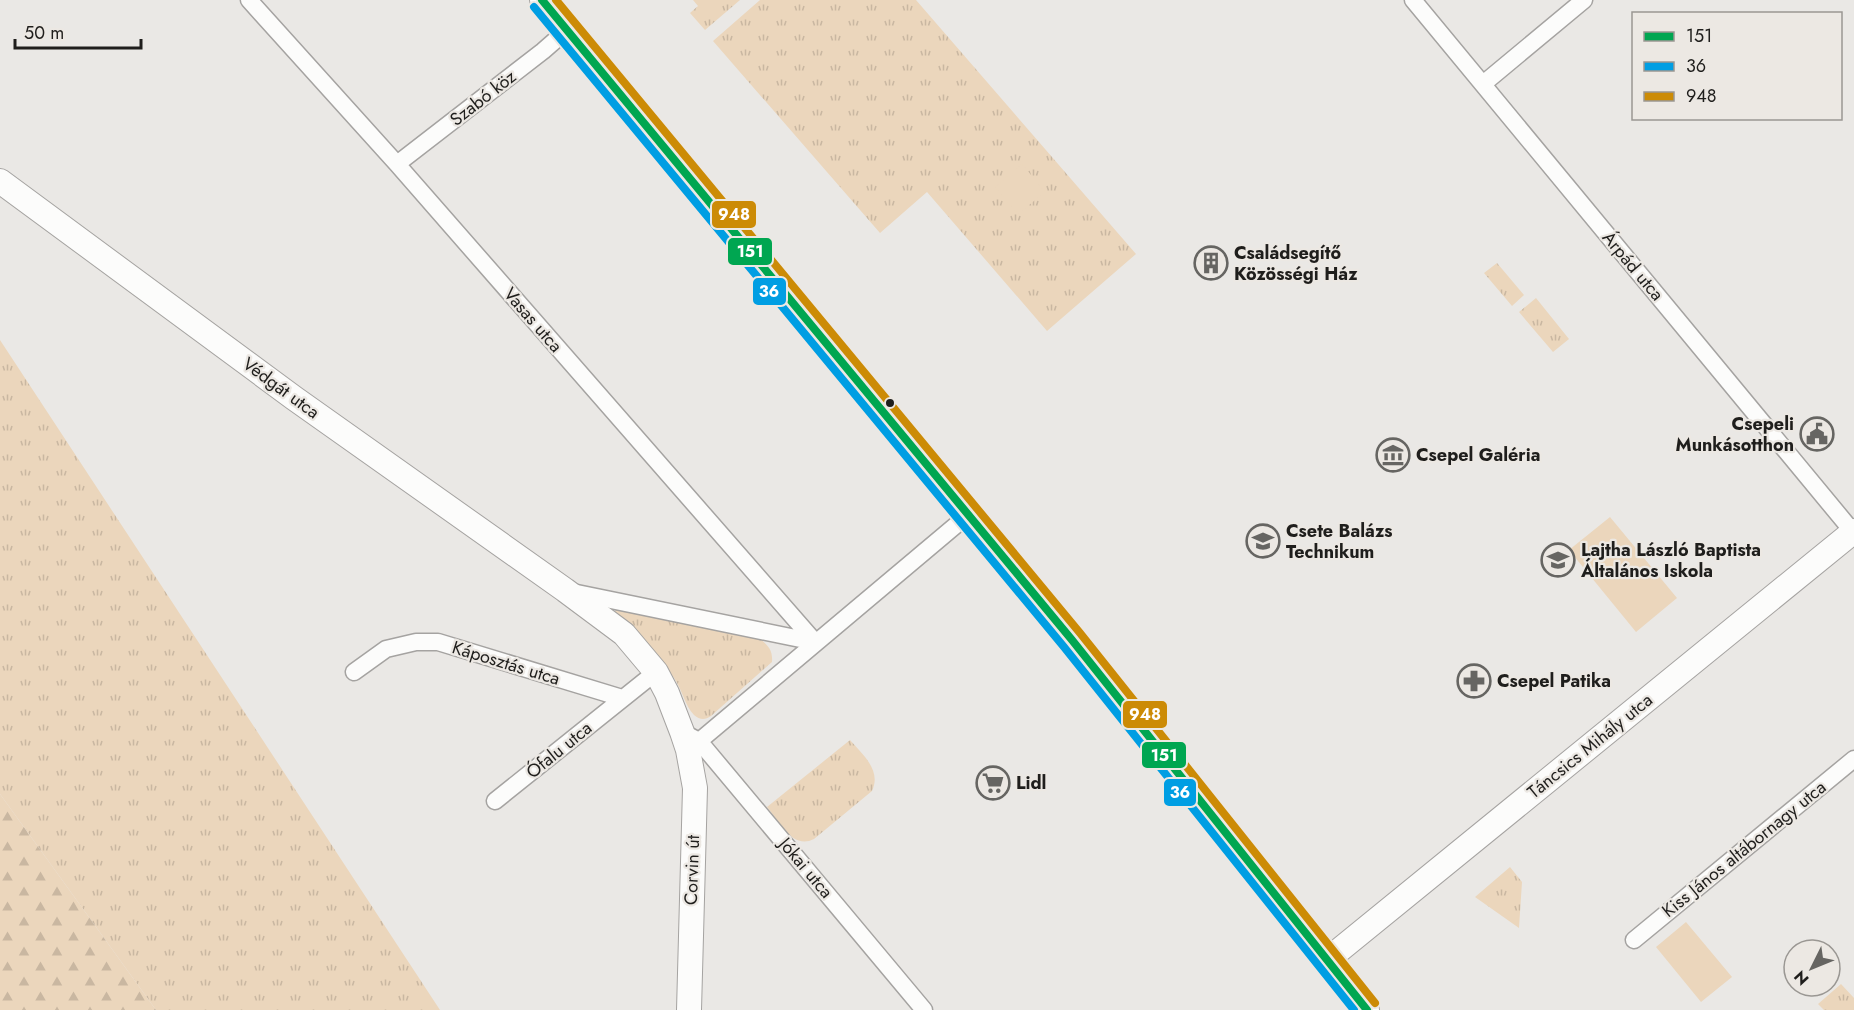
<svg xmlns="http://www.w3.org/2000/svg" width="1854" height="1010" font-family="Jost,sans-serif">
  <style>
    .grass { fill: url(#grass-tufts) }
    .forest { fill: url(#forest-firs) }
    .pitch { fill: #ebd6bc }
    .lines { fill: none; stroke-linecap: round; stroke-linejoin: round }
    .street-casing { stroke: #a5a3a1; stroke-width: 19 }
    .secondary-casing { stroke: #a5a3a1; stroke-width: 26 }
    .street { stroke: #fcfcfb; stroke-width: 16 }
    .secondary { stroke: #fcfcfb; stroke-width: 24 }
    .bus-1-casing { stroke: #ece8e3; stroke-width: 12 }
    .bus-2-casing { stroke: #ece8e3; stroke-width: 12 }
    .bus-3-casing { stroke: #ece8e3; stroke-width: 12 }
    .bus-1 { stroke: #00a651; stroke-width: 8 }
    .bus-2 { stroke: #009ee3; stroke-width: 8 }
    .bus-3 { stroke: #cc8b06; stroke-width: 8 }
    .bus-dot { fill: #1f1e1c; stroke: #ece8e3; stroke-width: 2 }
    .labels { text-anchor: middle; stroke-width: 4.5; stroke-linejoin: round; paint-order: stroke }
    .street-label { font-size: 18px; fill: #1f1e1c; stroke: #ece8e3 }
    .poi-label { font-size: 18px; font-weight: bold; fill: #1f1e1c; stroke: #ece8e3; text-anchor: start }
    .line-badge { stroke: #ece8e3; stroke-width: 2 }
    .badge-label { font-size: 16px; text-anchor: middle; font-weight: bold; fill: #fff }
  </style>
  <defs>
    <pattern id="grass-tufts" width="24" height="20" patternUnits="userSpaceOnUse" patternTransform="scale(1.5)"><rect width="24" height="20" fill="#ebd6bc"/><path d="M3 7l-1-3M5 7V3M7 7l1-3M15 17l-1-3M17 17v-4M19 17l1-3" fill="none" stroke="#c9b7a1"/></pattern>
    <pattern id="forest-firs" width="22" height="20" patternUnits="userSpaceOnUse" patternTransform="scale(1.5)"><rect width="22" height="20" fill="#ebd6bc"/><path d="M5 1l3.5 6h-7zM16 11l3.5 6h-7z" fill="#c9b7a1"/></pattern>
  </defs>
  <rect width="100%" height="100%" fill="#eae8e5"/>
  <path class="grass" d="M693,0H740L705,30L690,13L698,6Z
    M760,0H916L1136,254L1047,331L927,192L880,233L713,41Z
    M1497,263L1524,295L1512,306L1484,273Z
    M1536,298L1569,339L1553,352L1519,312Z
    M0,340L440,1010H156L0,794Z
    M617,608L759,638C768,645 773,650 772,662L711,716C705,720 700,720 694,715C685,706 682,689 674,678C657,656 635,636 616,616L615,611Z
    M850,740C862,754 882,770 872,791L814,839C793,850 779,822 767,807Z
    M1510,867L1522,882L1519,928L1475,897Z
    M1841,984L1854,998V1010H1824L1818,1004Z"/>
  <path class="forest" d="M0,794L156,1010H0Z"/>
  <path class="pitch" d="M1022,164L1045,192L1018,214L995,187Z
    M1610,517L1677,598L1636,632L1569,550Z
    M1686,922L1732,977L1701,1002L1656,947Z"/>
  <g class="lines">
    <g class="street-casing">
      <path id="street" d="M249,0L397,164L815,642
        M1413,0L1853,532
        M1483,84L1584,0
        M397,164L543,51L567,30
        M572,592L815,642
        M354,672L386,649L416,642H438L622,698
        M682,732L699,741L924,1010
        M691,748L968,515
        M495,801L656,672
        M1634,940L1854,759"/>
    </g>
    <g class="secondary-casing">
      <path id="secondary" d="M542,0L1072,640L1367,1010
        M0,181L294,398L565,590L624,634L656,672L667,693L682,732L688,750L695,788L689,1010
        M1326,961L1854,531"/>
    </g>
    <use href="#street" class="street"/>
    <use href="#secondary" class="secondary"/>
    <g class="bus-1-casing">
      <path id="bus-1" d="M542,0L1072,640L1367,1010"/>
    </g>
    <g class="bus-2-casing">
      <path id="bus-2" d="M534,7L1064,647L1354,1010"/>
    </g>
    <g class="bus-3-casing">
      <path id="bus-3" d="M556,0L1080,633L1375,1003"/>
    </g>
    <use href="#bus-1" class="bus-1"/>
    <use href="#bus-2" class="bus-2"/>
    <use href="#bus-3" class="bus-3"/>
  </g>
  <defs>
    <g id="building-ring" transform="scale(1.725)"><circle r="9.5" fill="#ece8e3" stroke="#666562" stroke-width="1.5"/><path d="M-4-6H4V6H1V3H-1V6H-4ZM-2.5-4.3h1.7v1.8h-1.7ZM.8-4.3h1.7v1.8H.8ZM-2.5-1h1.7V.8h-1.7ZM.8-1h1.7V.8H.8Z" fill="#666562"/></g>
    <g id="civic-ring" transform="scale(1.725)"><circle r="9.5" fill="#ece8e3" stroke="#666562" stroke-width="1.5"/><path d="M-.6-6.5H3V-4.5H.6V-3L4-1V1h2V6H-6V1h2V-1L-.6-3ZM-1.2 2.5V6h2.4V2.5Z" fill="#666562"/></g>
    <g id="museum-ring" transform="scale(1.725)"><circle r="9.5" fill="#ece8e3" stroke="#666562" stroke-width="1.5"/><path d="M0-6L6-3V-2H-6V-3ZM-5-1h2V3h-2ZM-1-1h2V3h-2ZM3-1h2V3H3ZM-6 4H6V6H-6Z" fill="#666562"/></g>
    <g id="school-ring" transform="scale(1.725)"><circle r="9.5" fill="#ece8e3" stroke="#666562" stroke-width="1.5"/><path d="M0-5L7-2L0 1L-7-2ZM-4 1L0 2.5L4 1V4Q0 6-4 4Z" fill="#666562"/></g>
    <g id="pharmacy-ring" transform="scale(1.725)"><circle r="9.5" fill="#ece8e3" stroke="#666562" stroke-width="1.5"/><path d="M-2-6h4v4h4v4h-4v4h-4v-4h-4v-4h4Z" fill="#666562"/></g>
    <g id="supermarket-ring" transform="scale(1.725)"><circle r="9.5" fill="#ece8e3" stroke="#666562" stroke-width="1.5"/><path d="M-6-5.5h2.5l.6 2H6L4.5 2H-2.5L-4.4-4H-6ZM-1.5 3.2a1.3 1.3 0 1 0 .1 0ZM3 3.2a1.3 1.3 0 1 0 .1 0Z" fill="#666562"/></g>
  </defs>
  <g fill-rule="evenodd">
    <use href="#building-ring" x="1211" y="263"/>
    <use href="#civic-ring" x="1817" y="434"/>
    <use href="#museum-ring" x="1393" y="455"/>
    <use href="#school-ring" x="1263" y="541"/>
    <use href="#school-ring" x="1558" y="560"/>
    <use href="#pharmacy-ring" x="1474" y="681"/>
    <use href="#supermarket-ring" x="993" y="783"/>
  </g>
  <circle class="bus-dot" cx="890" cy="403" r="5"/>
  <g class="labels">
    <g class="street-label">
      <text transform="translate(483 98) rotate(-38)" y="6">Szabó köz</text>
      <text transform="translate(1633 266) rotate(50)" y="6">Árpád utca</text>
      <text transform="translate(533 320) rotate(49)" y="6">Vasas utca</text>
      <text transform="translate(281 388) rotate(36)" y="6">Védgát utca</text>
      <text transform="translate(506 663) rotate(17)" y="6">Káposztás utca</text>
      <text transform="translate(1590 746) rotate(-39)" y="6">Táncsics Mihály utca</text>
      <text transform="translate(559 750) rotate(-39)" y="6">Ófalu utca</text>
      <text transform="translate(1744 849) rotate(-39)" y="6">Kiss János altábornagy utca</text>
      <text transform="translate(806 868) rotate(50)" y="6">Jókai utca</text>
      <text transform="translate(692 870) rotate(-88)" y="6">Corvin út</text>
    </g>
    <g class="poi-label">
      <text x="1234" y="259">Családsegítő<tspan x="1234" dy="21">Közösségi Ház</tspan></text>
      <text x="1794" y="430" text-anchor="end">Csepeli<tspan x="1794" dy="21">Munkásotthon</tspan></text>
      <text x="1416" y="461">Csepel Galéria</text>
      <text x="1286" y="537">Csete Balázs<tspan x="1286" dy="21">Technikum</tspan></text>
      <text x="1581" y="556">Lajtha László Baptista<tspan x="1581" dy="21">Általános Iskola</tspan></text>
      <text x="1497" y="687">Csepel Patika</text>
      <text x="1016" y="789">Lidl</text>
    </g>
  </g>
  <g class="line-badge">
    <rect x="711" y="200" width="46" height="29" rx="6" fill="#cc8b06"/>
    <rect x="727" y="237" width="46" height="29" rx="6" fill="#00a651"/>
    <rect x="752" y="277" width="35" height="29" rx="6" fill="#009ee3"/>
    <rect x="1122" y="700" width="46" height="29" rx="6" fill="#cc8b06"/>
    <rect x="1141" y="741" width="46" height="28" rx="6" fill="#00a651"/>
    <rect x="1163" y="778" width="34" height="29" rx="6" fill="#009ee3"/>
  </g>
  <g class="badge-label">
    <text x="734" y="220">948</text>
    <text x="750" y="257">151</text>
    <text x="769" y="297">36</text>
    <text x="1145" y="720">948</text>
    <text x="1164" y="761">151</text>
    <text x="1180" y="798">36</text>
  </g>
  <rect x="1632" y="12" width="210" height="108" fill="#ece8e3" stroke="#9a9793" stroke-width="1.5"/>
  <rect x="1644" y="32" width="30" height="9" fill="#00a651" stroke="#9a9793" stroke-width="1.5"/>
  <text x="1686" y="42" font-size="18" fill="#1f1e1c">151</text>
  <rect x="1644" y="62" width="30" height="9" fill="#009ee3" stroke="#9a9793" stroke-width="1.5"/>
  <text x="1686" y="72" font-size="18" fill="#1f1e1c">36</text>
  <rect x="1644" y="92" width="30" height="9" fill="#cc8b06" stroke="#9a9793" stroke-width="1.5"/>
  <text x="1686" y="102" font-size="18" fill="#1f1e1c">948</text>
  <g transform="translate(1812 968) rotate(227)"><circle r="28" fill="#ece8e3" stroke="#9a9793" stroke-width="1.5"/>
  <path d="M0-4.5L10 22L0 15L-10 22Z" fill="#666562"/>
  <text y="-9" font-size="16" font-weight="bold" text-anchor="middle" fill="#1f1e1c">N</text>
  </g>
  <path d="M15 39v9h126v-9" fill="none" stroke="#1f1e1c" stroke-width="3"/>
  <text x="24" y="39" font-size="18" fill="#1f1e1c" stroke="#ece8e3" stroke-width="4.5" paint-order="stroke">50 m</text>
</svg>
